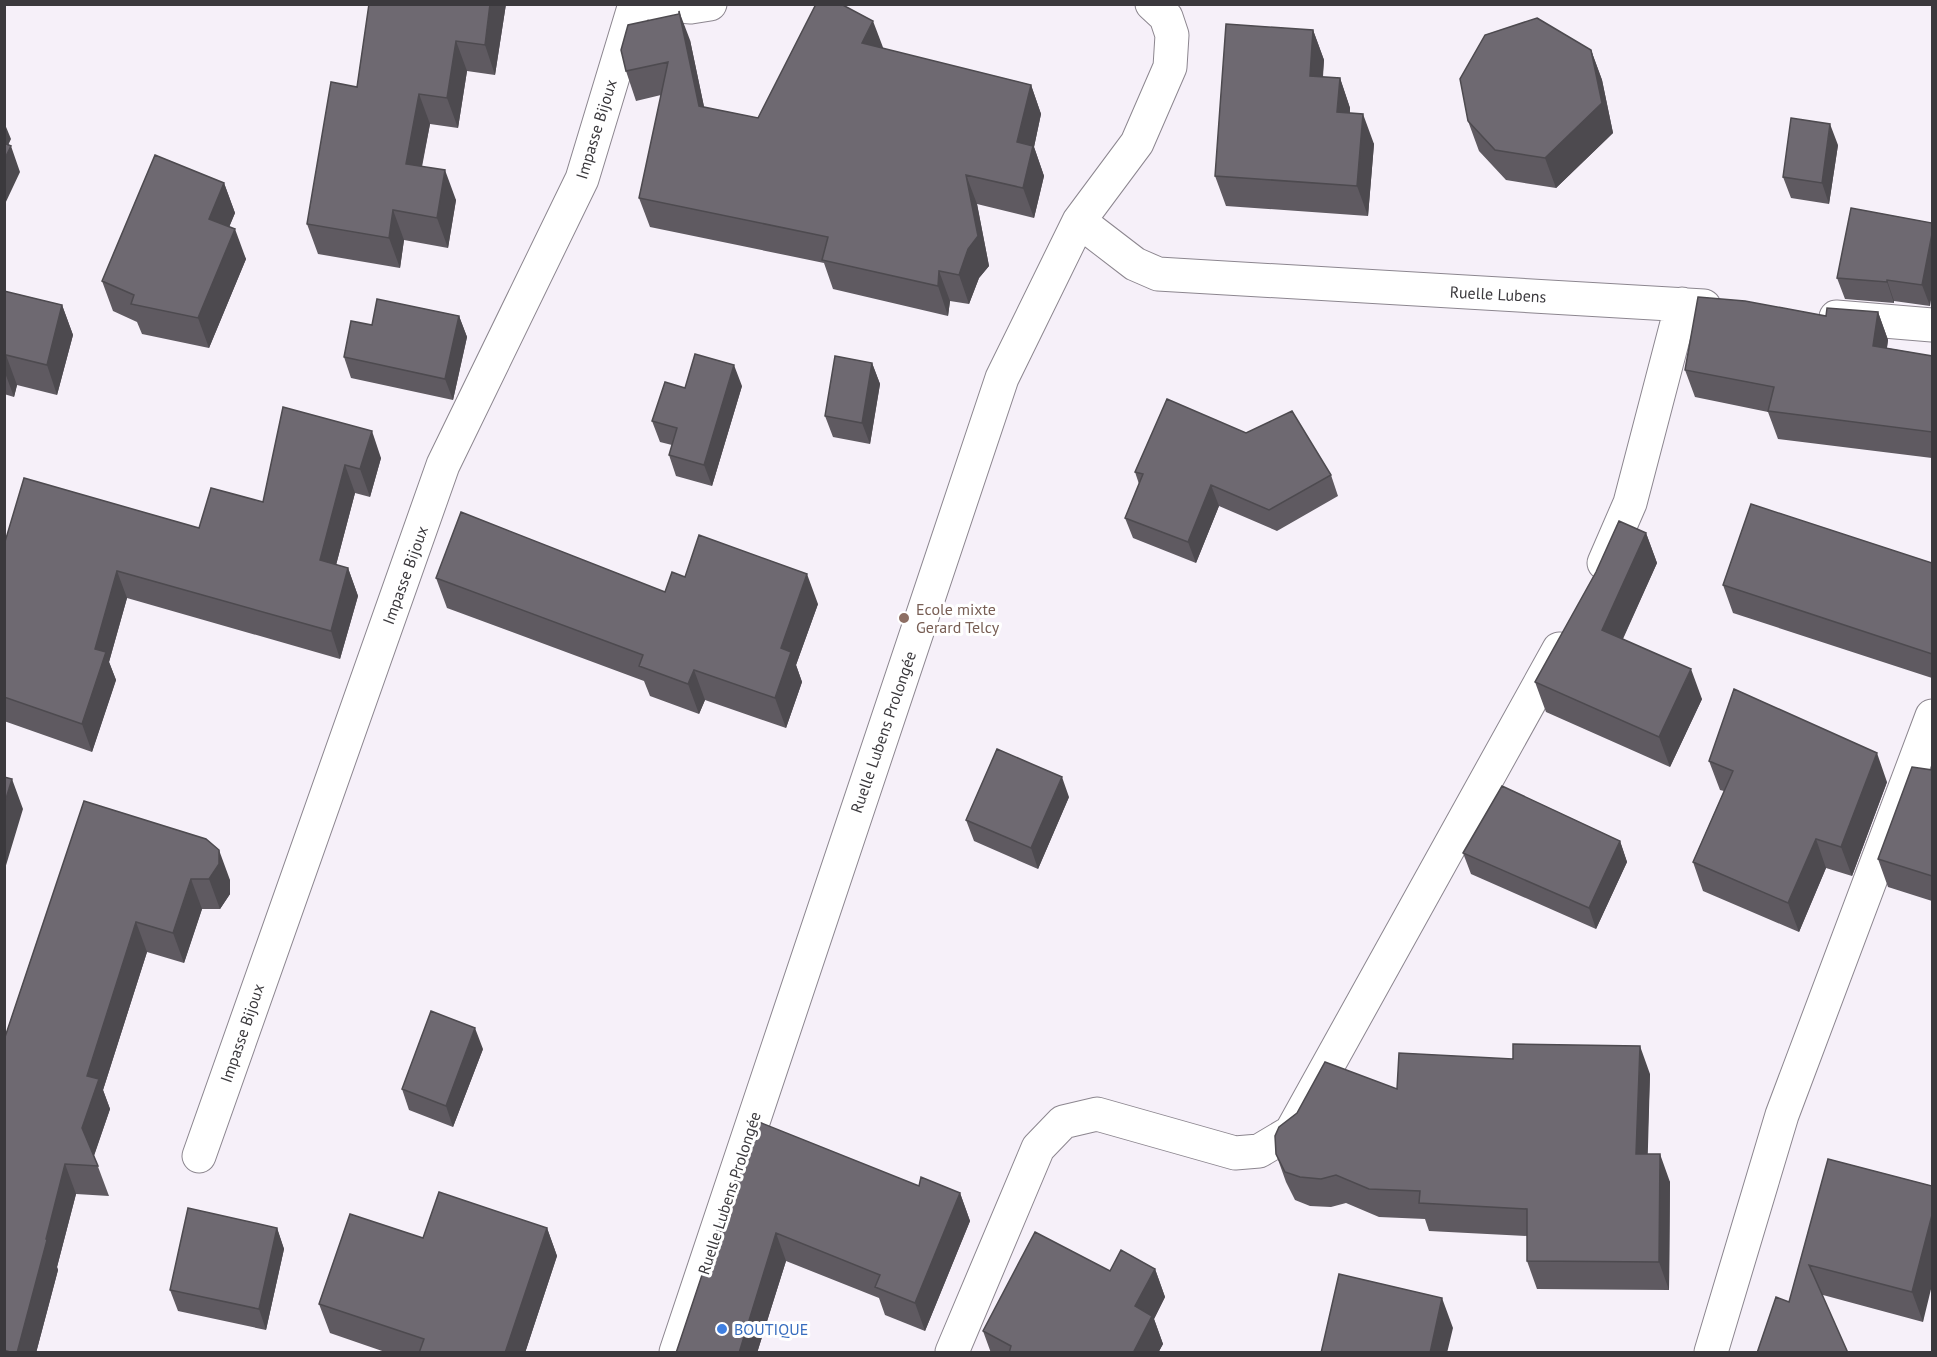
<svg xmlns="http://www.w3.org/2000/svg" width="1937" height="1357" font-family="'PT Sans',sans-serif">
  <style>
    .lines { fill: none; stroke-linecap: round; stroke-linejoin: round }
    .minor-casing { stroke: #8c868f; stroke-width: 35 }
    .minor { stroke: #fff; stroke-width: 33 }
    .wall { fill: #5f5a61 }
    .shaded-wall { fill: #4d4a4f }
    .building { fill: #6e6971; stroke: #4d4a4f; stroke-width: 1.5 }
    .education-dot { fill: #8d6e63; stroke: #fff; stroke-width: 2 }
    .shop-dot { fill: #3f7fe0; stroke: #fff; stroke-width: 2 }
    .labels { text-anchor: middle; stroke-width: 6; stroke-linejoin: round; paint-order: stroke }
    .street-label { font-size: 16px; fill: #3b393d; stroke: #fff }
    .education-label { font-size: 16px; fill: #785e54; stroke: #fff; text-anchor: start }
    .shop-label { font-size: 16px; fill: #366cbe; stroke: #fff; text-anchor: start }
  </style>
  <rect width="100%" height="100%" fill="#f6f0f9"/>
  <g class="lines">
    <g class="minor-casing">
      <path id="minor" d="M654,4L691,7L710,4
        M1079,221L1135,264L1158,274L1704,306
        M1836,317L1932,325
        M1604,563L1630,503L1682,304
        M199,1156L443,465L582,179L635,4
        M676,1352L1002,378L1079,221L1137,143L1170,67L1172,35L1166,17L1152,4
        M952,1352L1038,1148L1063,1122L1097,1114L1235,1153L1259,1151L1291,1132L1559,649
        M1711,1352L1782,1115L1932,716"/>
    </g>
    <use href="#minor" class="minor"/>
  </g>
  <path class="wall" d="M369,4H506L495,75L467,71L458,128L430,124L422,167L456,200L448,248L404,240L400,268L318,254L307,224L357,87Z
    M1313,30L1324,60L1323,77L1340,78L1350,108V113L1374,144L1368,216L1226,206L1215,176Z
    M690,40L704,107L758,118L883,49L1031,85L1041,114L1034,147L1044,176L1034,218L977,204L989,266L979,278L969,304L950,301L948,316L833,289L824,263L650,227L639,198L661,95L636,101L626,71Z
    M1591,50L1602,80L1613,133L1556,188L1506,180L1479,151L1468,121Z
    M1838,145L1829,204L1791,198L1783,177Z
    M224,183L235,213L229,227L246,259L209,348L142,334L137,322L113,311L102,281Z
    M1932,223L1930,306L1894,301V303L1845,299L1837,278Z
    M4,291L62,305L73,335L57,395L17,385L14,397L4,394Z
    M1878,312L1888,340L1887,348L1932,356V458L1778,439L1768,412L1695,397L1685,370L1826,316Z
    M459,316L467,337L453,400L351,378L344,357L372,325Z
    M872,363L880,384L870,444L833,437L825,416Z
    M742,386L712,486L676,476L669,455L672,445L660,442L652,421L685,388Z
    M283,407L381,458L370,497L355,493L336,565L348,568L358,596L340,659L127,598L109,662L116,680L92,752L4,721V545L199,528L263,502Z
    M1135,472L1331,475L1338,496L1277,531L1219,506L1196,563L1133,538L1125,518L1139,484Z
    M1646,533L1657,563L1623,639L1702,699L1670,767L1546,712L1535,682Z
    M1932,563V678L1733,613L1723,585Z
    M685,577L818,604L796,665L802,682L786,728L705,700L699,714L650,696L644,681L447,608L436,578L665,592Z
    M1709,761L1887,782L1852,876L1826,868L1799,932L1703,891L1693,862L1724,791L1720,790Z
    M1932,770V901L1888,887L1878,859Z
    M1069,797L1038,869L974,841L966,820Z
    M84,801L230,880V894L220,909H202L184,963L147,952L103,1090L110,1109L94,1156L109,1196L76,1194L57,1267L58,1270L36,1353H4V1040Z
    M1620,841L1627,862L1596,929L1471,874L1463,853Z
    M483,1049L453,1127L409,1110L402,1089Z
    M1650,1074L1647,1154L1670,1182L1669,1290L1537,1289L1527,1261V1236L1429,1231L1425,1219L1379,1217L1346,1203L1331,1207L1310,1206L1295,1200L1286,1182L1276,1154L1397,1089Z
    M1828,1159L1932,1186L1923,1322L1823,1295L1789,1302Z
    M919,1186L960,1193L970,1221L925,1331L885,1315L879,1298L786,1261L757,1353H676L726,1203Z
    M277,1228L284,1249L266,1330L178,1311L170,1290Z
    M547,1228L557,1256L525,1353H388L330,1333L319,1304L423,1238Z
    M1155,1269L1165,1297L1154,1319L1163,1344L1158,1353H991L983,1331L1110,1271Z"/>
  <path class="shaded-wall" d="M490,4H506L495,75L485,45Z
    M679,11L690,40L710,135L699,106Z
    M873,21L884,50L862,43Z
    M1313,30L1324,60L1320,106L1310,76Z
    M456,41L467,71L458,128L447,98Z
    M1591,50L1602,80L1613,133L1556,188L1545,158Z
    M1340,78L1350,108L1348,142L1337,112Z
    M1031,85L1041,114L1034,147L1044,176L1034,218L1023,188L1017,142Z
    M419,94L430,124L416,194L406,164Z
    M1363,114L1374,144L1368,216L1357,186Z
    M4,122L11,139L4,154Z
    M1830,124L1838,145L1829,204L1822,183Z
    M11,146L20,172L4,206V160Z
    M445,170L456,200L448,248L437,218Z
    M966,175L977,204L989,266L979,278L969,304L959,275Z
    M224,183L235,213L220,249L209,219Z
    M393,210L404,240L400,268L389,238Z
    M235,229L246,259L209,348L198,318Z
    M1932,234V294L1930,306L1922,285Z
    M939,271L950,301L948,316L938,286Z
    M1887,280L1894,301V303L1887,282Z
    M62,305L73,335L57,395L47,365Z
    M1878,312L1888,340L1883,373L1873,346Z
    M459,316L467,337L453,400L445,379Z
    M6,355L17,385L14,397L4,370V363Z
    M872,363L880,384L870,444L862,423Z
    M734,365L742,386L712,486L704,465Z
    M372,431L381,458L370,497L360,469Z
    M345,465L355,493L330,588L320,560Z
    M1211,485L1219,506L1196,563L1188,542Z
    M1646,533L1657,563L1613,660L1602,630Z
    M348,568L358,596L340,659L331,631Z
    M117,571L127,598L109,662L116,680L92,752L82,724L95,649Z
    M807,574L818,604L796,665L802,682L786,728L775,698L781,648Z
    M1691,669L1702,699L1670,767L1659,737Z
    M694,670L705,700L699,714L688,684Z
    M1877,753L1887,782L1852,876L1841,847Z
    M1062,777L1069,797L1038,869L1031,848Z
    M12,779L23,809L4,872V805Z
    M1816,839L1826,868L1799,932L1788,903Z
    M1620,841L1627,862L1596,929L1589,908Z
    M219,850L230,880V894L220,909L209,879Z
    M191,879L202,909L184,963L173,933Z
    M136,922L147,952L103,1090L110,1109L93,1158L82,1128L87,1076Z
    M475,1028L483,1049L453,1127L446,1106Z
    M1640,1046L1650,1074L1647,1182L1636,1154Z
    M1660,1154L1670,1182L1669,1290L1659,1262Z
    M65,1164L76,1194L57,1267L58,1270L36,1353H17Z
    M960,1193L970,1221L925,1331L915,1303Z
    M1932,1215V1285L1923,1322L1912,1292Z
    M277,1228L284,1249L266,1330L259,1309Z
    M547,1228L557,1256L525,1353H505Z
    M776,1233L786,1261L757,1353H739Z
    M1155,1269L1165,1297L1154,1319L1163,1344L1158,1353H1133L1135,1306Z
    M1442,1298L1453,1328L1447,1353H1430Z"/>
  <path class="building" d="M369,4H490L485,45L456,41L447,98L419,94L406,164L445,170L437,218L393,210L389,238L307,224L331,82L357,87Z
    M816,4H841L873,21L862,43L1031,85L1017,142L1033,146L1023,188L966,175L978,236L968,249L959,275L939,271L938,286L822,260L828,237L639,198L668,62L626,71L621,50L628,25L679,14V11L699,106L758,118Z
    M1537,18L1591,50L1602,103L1545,158L1495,150L1468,121L1460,79L1485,35Z
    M1226,24L1313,30L1310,76L1340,78L1337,112L1363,114L1357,186L1215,176Z
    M1791,118L1830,124L1822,183L1783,177Z
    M4,143L11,146L4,160Z
    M155,155L224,183L209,219L235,229L198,318L131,304L134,295L102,281Z
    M1851,208L1932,223V234L1922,285L1887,280V282L1837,278Z
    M4,291L62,305L47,365L6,355L4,363Z
    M1698,297L1745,301L1826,316L1827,308L1878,312L1873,346L1932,356V432L1768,411L1774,387L1685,370Z
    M377,299L459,316L445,379L344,357L351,321L372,325Z
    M695,354L734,365L704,465L669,455L677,428L652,421L665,382L685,388Z
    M835,356L872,363L862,423L825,416Z
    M1167,399L1246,433L1292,411L1331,475L1269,510L1211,485L1188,542L1125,518L1143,474L1135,472Z
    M283,407L372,431L360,469L345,465L320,560L348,568L331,631L117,571L95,649L106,652L82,724L4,697V545L24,478L199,528L211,488L263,502Z
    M1751,504L1932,563V654L1723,585Z
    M461,512L665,592L672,572L685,577L699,535L807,574L781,648L791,652L775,698L694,670L688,684L639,666L643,655L436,578Z
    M1619,521L1646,533L1602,630L1691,669L1659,737L1535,682L1596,572Z
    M1734,689L1877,753L1841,847L1816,839L1788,903L1693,862L1733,771L1709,761Z
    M997,749L1062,777L1031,848L966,820Z
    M1912,767L1932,770V876L1878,859Z
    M4,777L12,779L4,805Z
    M1502,786L1620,841L1589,908L1463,853Z
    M84,801L206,839L219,850V864L209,879H191L173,933L136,922L87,1076L99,1079L82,1128L98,1166L65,1164L46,1239L47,1240L17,1353H13L4,1350V1040Z
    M431,1011L475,1028L446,1106L402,1089Z
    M1513,1044L1640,1046L1636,1154H1660L1659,1262L1527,1261V1209L1419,1203L1420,1191L1369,1189L1336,1175L1321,1179L1300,1177L1285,1172L1276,1154L1275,1136L1279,1127L1297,1113L1325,1062L1397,1089L1399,1053L1513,1059Z
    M759,1122L919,1186L921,1177L960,1193L915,1303L875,1287L880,1275L776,1233L739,1353H676L726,1203Z
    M1828,1159L1932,1186V1215L1912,1292L1809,1265L1848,1353H1757L1776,1297L1789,1302Z
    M439,1192L547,1228L505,1353H419L424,1339L319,1304L350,1214L423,1238Z
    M188,1208L277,1228L259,1309L170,1290Z
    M1035,1232L1110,1271L1121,1250L1155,1269L1135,1306L1152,1316L1133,1353H1009L1011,1346L983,1331Z
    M1339,1274L1442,1298L1430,1353H1321Z"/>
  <circle class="education-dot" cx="904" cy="618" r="6"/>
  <circle class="shop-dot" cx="722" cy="1329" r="6"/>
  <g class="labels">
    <g class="street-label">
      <text transform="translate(596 129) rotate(-73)" y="6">Impasse Bijoux</text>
      <text transform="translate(1498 294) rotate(3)" y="6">Ruelle Lubens</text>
      <text transform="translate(405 575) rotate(-70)" y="6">Impasse Bijoux</text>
      <text transform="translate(883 732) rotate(-71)" y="6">Ruelle Lubens Prolongée</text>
      <text transform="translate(242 1033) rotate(-71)" y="6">Impasse Bijoux</text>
      <text transform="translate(729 1193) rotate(-72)" y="6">Ruelle Lubens Prolongée</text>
    </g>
    <g class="education-label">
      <text x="916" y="615">Ecole mixte<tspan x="916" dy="18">Gerard Telcy</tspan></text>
    </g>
    <g class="shop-label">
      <text x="734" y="1335">BOUTIQUE</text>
    </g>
  </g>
  <rect width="1937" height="1357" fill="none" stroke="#3b393d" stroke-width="12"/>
</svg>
